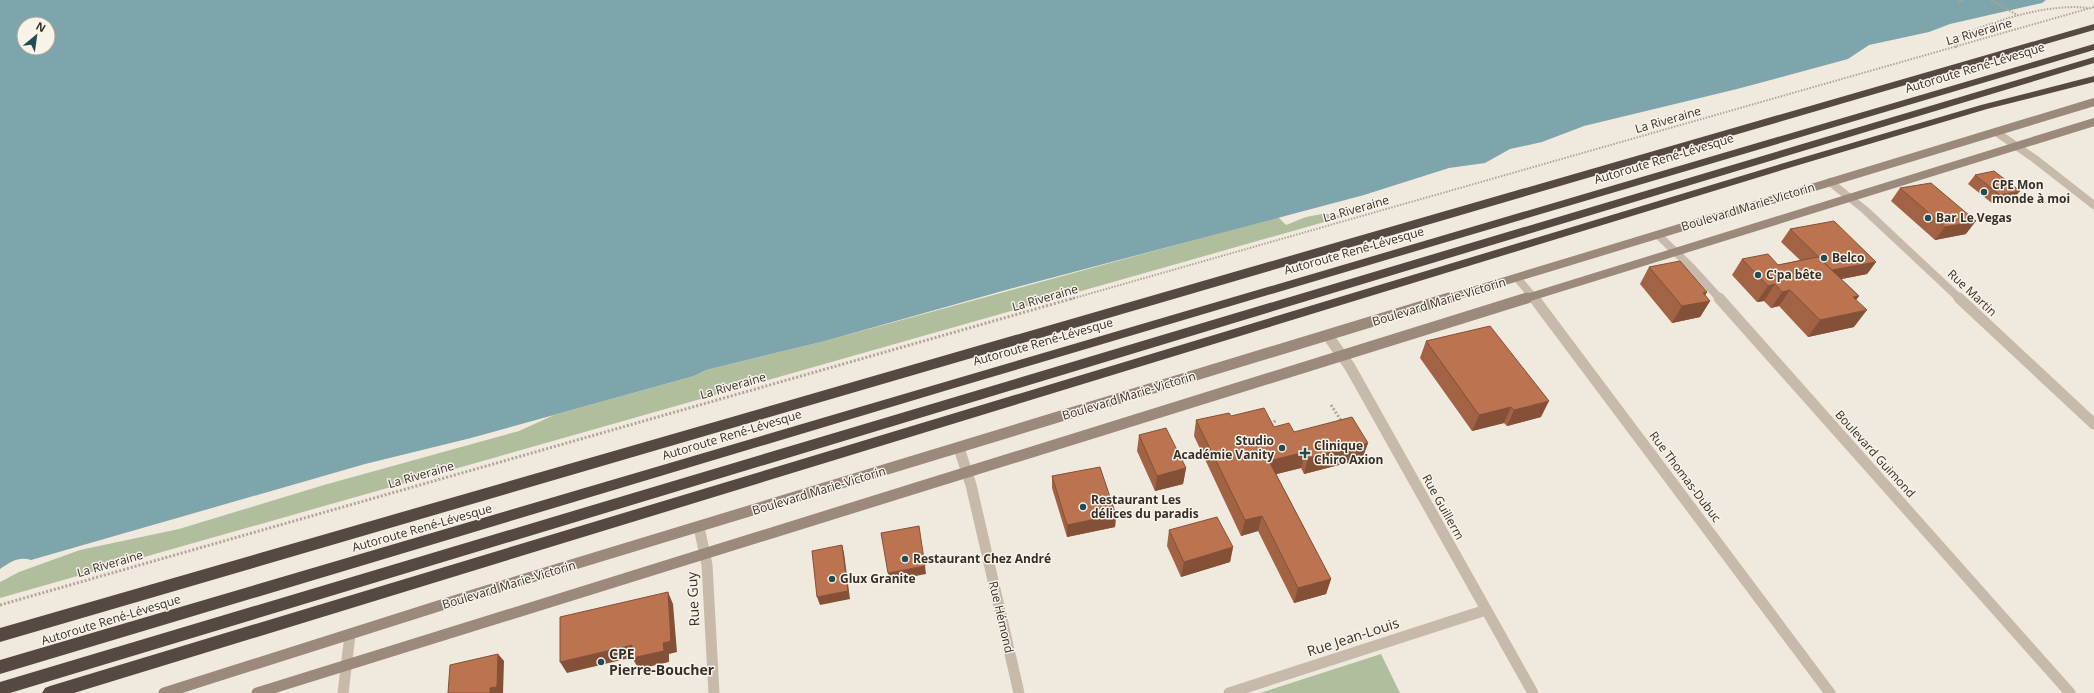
<svg xmlns="http://www.w3.org/2000/svg" width="2094" height="693" font-family="'Open Sans',sans-serif">
  <style>
    .green { fill: #b1be9e }
    .water { fill: #7ea5ab; fill-rule: evenodd }
    .lines { fill: none; stroke-linecap: round; stroke-linejoin: round }
    .path-far1 { stroke: #b3a494; stroke-width: 2; stroke-dasharray: 1.5 1.5; stroke-linecap: butt }
    .path { stroke: #b3a494; stroke-width: 3; stroke-dasharray: 2 2; stroke-linecap: butt }
    .street-far1 { stroke: #c8baaa; stroke-width: 8 }
    .street { stroke: #c8baaa; stroke-width: 11 }
    .secondary-far1 { stroke: #9b8a7c; stroke-width: 8 }
    .secondary { stroke: #9b8a7c; stroke-width: 11 }
    .highway { fill: #564941; fill-rule: evenodd }
    .wall { fill: #a26344 }
    .shaded-wall { fill: #845037 }
    .building { fill: #bc734f; stroke: #845037 }
    .poi-dot { fill: #224c54; stroke: #f8f3e9; stroke-width: 1.5 }
    .labels { text-anchor: middle; stroke-width: 3; stroke-linejoin: round; paint-order: stroke }
    .street-label { font-size: 12px; fill: #362e29; stroke: #f8f3e9 }
    .poi-label { font-size: 12px; font-weight: bold; fill: #362e29; stroke: #f8f3e9; text-anchor: start }
    .near-street-label { font-size: 14px; fill: #362e29; stroke: #f8f3e9 }
    .near-poi-label { font-size: 14px; font-weight: bold; fill: #362e29; stroke: #f8f3e9; text-anchor: start }
  </style>
  <rect width="100%" height="100%" fill="#f0e9dd"/>
  <path class="green" d="M1322,214H1334L1342,217L0,598V582L19,572L80,550L179,529L324,485L519,431L554,415L694,376L706,370L825,341L1278,217L1286,225L1306,217Z
    M1381,654L1400,693H1260Z"/>
  <path class="water" d="M0,0H2046L2042,3L1950,24L1929,32L1869,45L1848,59L1737,89L1584,126L1542,142L1510,149L1485,163L1449,168L1364,195L1006,290L825,341L706,370L694,376L471,438L365,464L31,560C19,556 10,562 0,569ZM24,24H48V48H24Z"/>
  <g class="lines">
    <path class="path-far1" d="M1991,0L2019,16
      M1958,2L1964,0
      M1956,48L1955,43L1958,37C1995,20 2049,3 2089,8
      M1071,299L2094,7"/>
    <path class="path" d="M1331,405L1342,422
      M1271,425L1276,420
      M0,605L1074,298"/>
    <path class="street-far1" d="M1996,132L2035,159L2094,205
      M1830,182L1865,210L1960,299
      M1658,235L1691,267L1720,299
      M1517,278L1535,299"/>
    <path class="street" d="M1534,298L1830,693
      M1719,298L2070,693
      M1959,298L2094,424
      M1328,336L1350,367L1533,693
      M959,448L971,485L1019,693
      M699,527L707,565L714,693
      M343,693L350,635
      M1229,693L1486,610"/>
    <path class="secondary-far1" d="M1446,299L2094,102
      M1524,299L2094,122"/>
    <path class="secondary" d="M164,693L473,595L1449,298
      M257,693L1527,298"/>
    <path class="highway" d="M2094,24V30L0,642V628Z
      M2094,44V50L951,389L0,674V660Z
      M2094,57V63L10,693H0V682Z
      M2094,76V82L1987,109L1792,167L74,693H42L45,688L50,686L1784,163L1981,105Z"/>
  </g>
  <path class="wall" d="M1975,175L2013,199L1993,204L1968,184Z
    M1900,188L1966,234L1935,240L1891,201Z
    M1790,229L1876,262L1867,274L1841,279L1859,296L1856,300L1854,327L1808,337L1779,306L1771,308L1764,301L1757,302L1732,275L1742,259L1778,265L1800,260L1781,242Z
    M1649,267L1707,292L1705,295L1710,301L1700,317L1672,323L1640,284Z
    M1426,341L1541,417L1507,426L1504,423L1472,431L1420,358Z
    M1231,416L1274,427L1294,432L1368,443L1362,459L1304,474L1301,468L1276,474L1331,579L1326,594L1294,603L1258,531L1241,536L1194,436L1196,420Z
    M1139,435L1186,468L1183,484L1155,491L1137,451Z
    M1052,476L1116,515L1115,527L1067,537L1052,488Z
    M1169,530L1233,547L1230,562L1181,577L1167,546Z"/>
  <path class="shaded-wall" d="M2020,191L2013,199L1993,204L2000,195Z
    M1976,221L1966,234L1935,240L1945,227Z
    M1876,262L1867,274L1822,283L1831,270Z
    M1775,284L1764,301L1757,302L1768,286Z
    M1790,290L1779,306L1771,308L1782,292Z
    M1707,292L1701,303L1710,301L1700,317L1672,323L1682,306L1703,293Z
    M1859,296L1846,313L1853,297Z
    M1867,310L1854,327L1808,337L1820,320Z
    M1549,401L1541,417L1507,426L1514,410Z
    M1511,407L1504,423L1472,431L1479,415Z
    M1368,443L1362,459L1304,474L1308,458Z
    M1305,452L1301,468L1265,477L1269,461Z
    M1186,468L1183,484L1155,491L1157,476Z
    M1116,515L1115,527L1067,537V525Z
    M1262,516L1258,531L1241,536L1245,520Z
    M842,545L844,553L850,599L820,605L817,597Z
    M1233,547L1230,562L1181,577L1184,562Z
    M925,566L926,574L889,581L888,573Z
    M1331,579L1326,594L1294,603L1298,588Z
    M668,592L673,604L677,652L669,654V662L639,669L632,658L663,643Z
    M632,645L638,656L567,673L560,662Z
    M498,654L504,661L503,693H490V688Z"/>
  <path class="building" d="M1994,171L2020,191L2000,195L1975,175Z
    M1931,183L1976,221L1945,227L1900,188Z
    M1834,221L1876,262L1832,270L1790,229Z
    M1768,254L1778,265L1818,257L1859,296L1853,297L1867,310L1820,320L1790,290L1782,292L1775,284L1768,286L1742,259Z
    M1680,261L1707,292L1703,293L1710,301L1682,306L1649,267Z
    M1490,326L1549,401L1514,410L1511,407L1479,415L1426,341Z
    M1264,408L1274,427L1289,423L1294,432L1352,417L1368,443L1308,458L1305,452L1269,461L1331,579L1298,588L1262,516L1245,520L1196,420L1229,413L1231,416Z
    M1166,428L1186,468L1157,476L1139,435Z
    M1100,467L1116,515L1067,525L1052,476Z
    M1217,517L1233,547L1184,562L1169,530Z
    M919,526L925,566L888,573L881,533Z
    M842,545L848,591L817,597L812,551Z
    M668,592L671,641L663,643L664,651L632,658V645L560,662V617Z
    M498,654L497,687L490,688V693H448L450,665Z"/>
  <g class="poi-dot">
    <circle cx="1984" cy="192" r="4"/>
    <circle cx="1928" cy="218" r="4"/>
    <circle cx="1824" cy="258" r="4"/>
    <circle cx="1758" cy="275" r="4"/>
    <circle cx="1282" cy="448" r="4"/>
    <path d="M1303 447h4v4h4v4h-4v4h-4v-4h-4v-4h4z"/>
    <circle cx="1083" cy="507" r="4"/>
    <circle cx="905" cy="559" r="4"/>
    <circle cx="832" cy="579" r="4"/>
    <circle cx="601" cy="662" r="4"/>
  </g>
  <g class="labels">
    <g class="street-label">
      <text transform="translate(1979 32) rotate(-16)" y="4">La Riveraine</text>
      <text transform="translate(1975 68) rotate(-17)" y="4">Autoroute René-Lévesque</text>
      <text transform="translate(1668 120) rotate(-16)" y="4">La Riveraine</text>
      <text transform="translate(1664 159) rotate(-17)" y="4">Autoroute René-Lévesque</text>
      <text transform="translate(1748 207) rotate(-17)" y="4">Boulevard Marie-Victorin</text>
      <text transform="translate(1356 209) rotate(-16)" y="4">La Riveraine</text>
      <text transform="translate(1354 251) rotate(-16)" y="4">Autoroute René-Lévesque</text>
      <text transform="translate(1972 293) rotate(43)" y="4">Rue Martin</text>
      <text transform="translate(1045 298) rotate(-16)" y="4">La Riveraine</text>
      <text transform="translate(1439 302) rotate(-17)" y="4">Boulevard Marie-Victorin</text>
      <text transform="translate(1043 342) rotate(-16)" y="4">Autoroute René-Lévesque</text>
      <text transform="translate(733 386) rotate(-16)" y="4">La Riveraine</text>
      <text transform="translate(1129 396) rotate(-17)" y="4">Boulevard Marie-Victorin</text>
      <text transform="translate(732 435) rotate(-17)" y="4">Autoroute René-Lévesque</text>
      <text transform="translate(1875 454) rotate(48)" y="4">Boulevard Guimond</text>
      <text transform="translate(421 475) rotate(-16)" y="4">La Riveraine</text>
      <text transform="translate(1685 477) rotate(53)" y="4">Rue Thomas-Dubuc</text>
      <text transform="translate(819 491) rotate(-17)" y="4">Boulevard Marie-Victorin</text>
      <text transform="translate(1443 507) rotate(61)" y="4">Rue Guillerm</text>
      <text transform="translate(422 528) rotate(-16)" y="4">Autoroute René-Lévesque</text>
      <text transform="translate(110 564) rotate(-16)" y="4">La Riveraine</text>
      <text transform="translate(509 585) rotate(-17)" y="4">Boulevard Marie-Victorin</text>
      <text transform="translate(1001 617) rotate(77)" y="4">Rue Hémond</text>
      <text transform="translate(111 620) rotate(-17)" y="4">Autoroute René-Lévesque</text>
    </g>
    <g class="poi-label">
      <text x="1992" y="189">CPE Mon<tspan x="1992" dy="14">monde à moi</tspan></text>
      <text x="1936" y="222">Bar Le Vegas</text>
      <text x="1832" y="262">Belco</text>
      <text x="1766" y="279">C'pa bête</text>
      <text x="1274" y="445" text-anchor="end">Studio<tspan x="1274" dy="14">Académie Vanity</tspan></text>
      <text x="1314" y="450">Clinique<tspan x="1314" dy="14">Chiro Axion</tspan></text>
      <text x="1091" y="504">Restaurant Les<tspan x="1091" dy="14">délices du paradis</tspan></text>
      <text x="913" y="563">Restaurant Chez André</text>
      <text x="840" y="583">Glux Granite</text>
    </g>
    <g class="near-street-label">
      <text transform="translate(693 599) rotate(-93)" y="5">Rue Guy</text>
      <text transform="translate(1353 637) rotate(-18)" y="5">Rue Jean-Louis</text>
    </g>
    <g class="near-poi-label">
      <text x="609" y="659">CPE<tspan x="609" dy="16">Pierre-Boucher</tspan></text>
    </g>
  </g>
  <g transform="translate(36 36) rotate(29)"><circle r="19" fill="#f8f3e9" stroke="#aaa49c"/>
  <path d="M0-3L7 15L0 10L-7 15Z" fill="#224c54"/>
  <text y="-6" font-size="11" font-weight="bold" text-anchor="middle" fill="#362e29">N</text>
  </g>
</svg>
